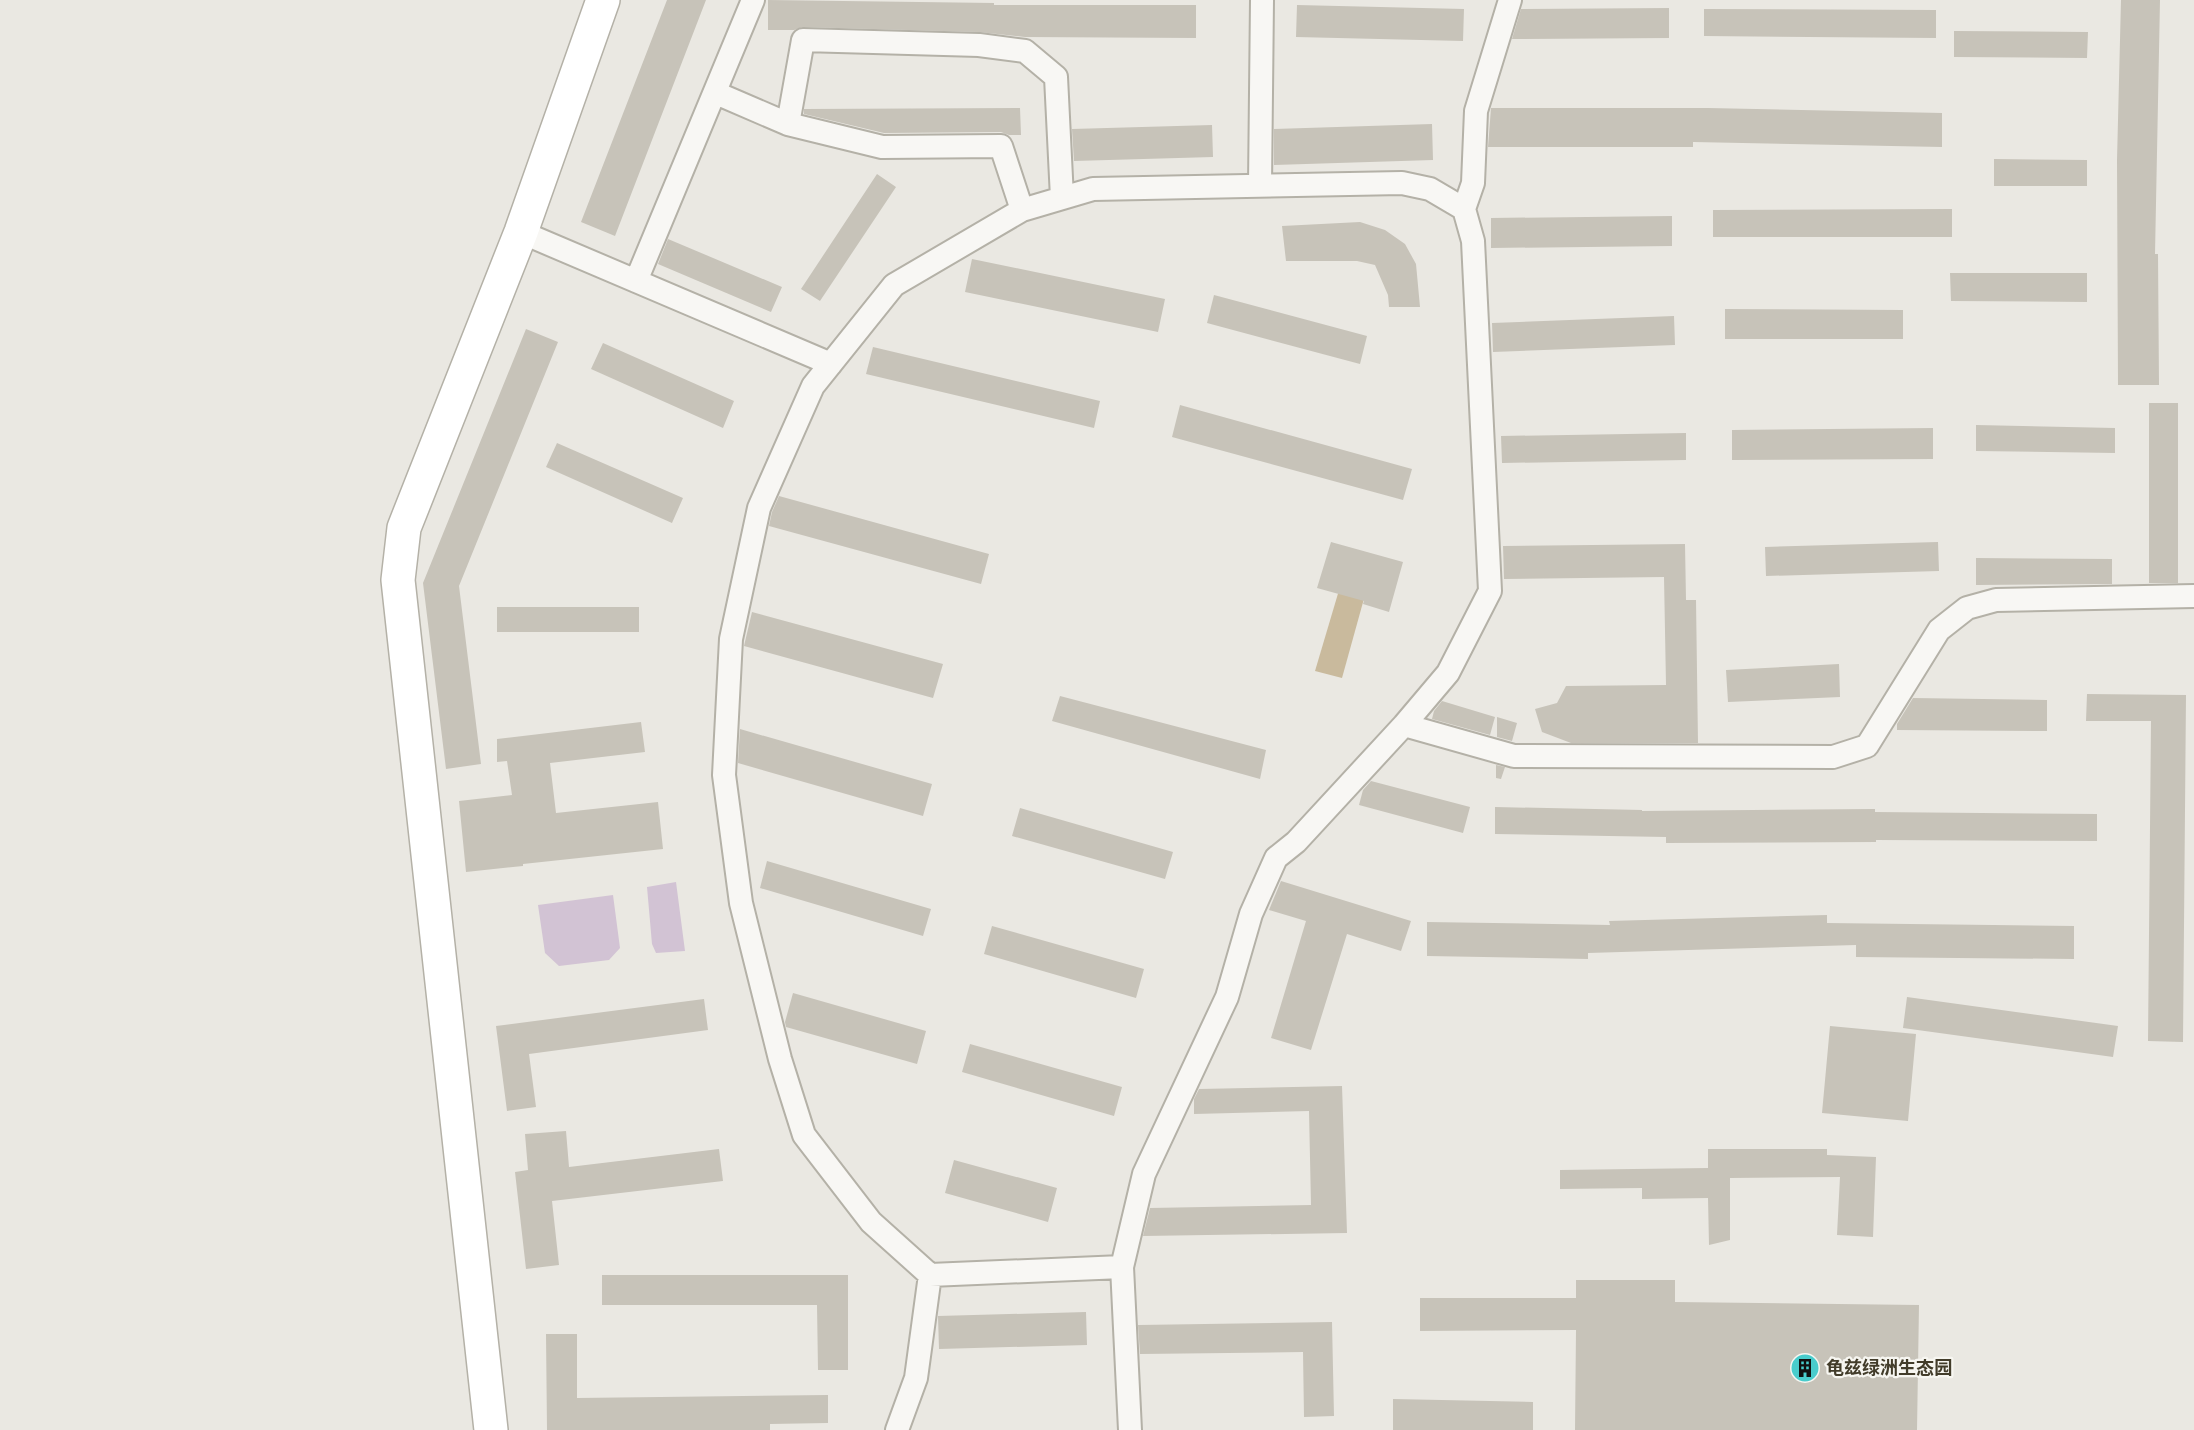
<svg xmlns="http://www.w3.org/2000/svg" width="2194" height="1430" font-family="'PT Sans Narrow','Noto Sans SC',sans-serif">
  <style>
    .green { fill: #d2c3d4 }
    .water { fill: #c9ba9d }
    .building { fill: #c7c3b9 }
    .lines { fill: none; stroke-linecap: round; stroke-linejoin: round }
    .street-casing { stroke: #b4b1a7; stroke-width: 26 }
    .secondary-casing { stroke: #b4b1a7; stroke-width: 36 }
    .street { stroke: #f8f7f4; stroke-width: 22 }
    .secondary { stroke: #fff; stroke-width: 33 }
    .labels { text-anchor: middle; stroke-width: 4.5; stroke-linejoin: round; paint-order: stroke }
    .poi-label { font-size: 18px; font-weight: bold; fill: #423c2a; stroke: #f7f6f1; text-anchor: start }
  </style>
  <rect width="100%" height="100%" fill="#eae8e2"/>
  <path class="green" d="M676,882L685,951L656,953L652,944L647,887Z
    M613,895L620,948L609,960L559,966L545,953L538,905Z"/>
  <path class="water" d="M1345,570L1370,577L1342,678L1315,671Z"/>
  <path class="building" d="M667,0H706L615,236L581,222Z
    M768,0L994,3V5H1196V38L1025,37L979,32L803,27L794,30H768Z
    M2121,0H2160L2155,254H2158L2159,385H2118L2117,160Z
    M1297,5L1464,9L1463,41L1296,37Z
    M1669,8V38L1512,39L1521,9Z
    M1704,9L1936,10V38L1704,36Z
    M1954,31L2088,32L2087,58L1954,57Z
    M1020,108L1021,135H1009L1001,132L884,133L804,114V109Z
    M1491,108H1708L1942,113V147L1693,142V147H1488Z
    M1432,124L1433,160L1274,165V129Z
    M1212,125L1213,157L1074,161L1072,129Z
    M1994,159L2087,160V186H1994Z
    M877,174L896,187L820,301L801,289Z
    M1952,209V237H1713V210Z
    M1672,216V246L1491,248V218Z
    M1360,222L1385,230L1405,244L1416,264L1420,307H1389L1388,295L1375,265L1357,261H1286L1282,226Z
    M668,239L782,287L771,312L658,264Z
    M972,259L1165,299L1158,332L965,292Z
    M1950,273H2087V302L1951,301Z
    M1214,295L1367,336L1360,364L1207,323Z
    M1725,309L1903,310V339H1725Z
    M1674,316L1675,345L1493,352L1492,323Z
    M526,329L558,342L459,586L481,764L446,769L423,583Z
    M603,343L734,401L723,428L591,369Z
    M873,347L1100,401L1094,428L866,374Z
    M2149,403H2178V583H2149Z
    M1180,405L1412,469L1403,500L1172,437Z
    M1976,425L2115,428V453L1976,451Z
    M1933,428V459L1732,460V430Z
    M1686,433V460L1502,463L1501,436Z
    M557,443L683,498L672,523L546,467Z
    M779,496L989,554L981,584L769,526L772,512Z
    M1331,542L1403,562L1389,612L1363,604L1364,601L1317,588Z
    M1938,542L1939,571L1766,576L1765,547Z
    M1685,544L1686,600H1696L1698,743H1571L1542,732L1535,709L1557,703L1566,686L1666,685L1664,577L1504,579L1503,546Z
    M1976,558L2112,559V584L1976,585Z
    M497,607H639V632H497Z
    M752,612L943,664L933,698L744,646Z
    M1839,664L1840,697L1728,702L1726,670Z
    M2087,694L2186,695L2183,1042L2148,1041L2151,721H2086Z
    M1060,696L1266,750L1260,779L1052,721Z
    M1913,698L2047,700V731L1897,730V724Z
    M1442,701L1495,717L1490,735L1432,719L1434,711Z
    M1497,717L1517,723L1512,741L1497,737Z
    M641,722L645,752L550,763L556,813L658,802L663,849L523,864V866L466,872L459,801L512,795L507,761L497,762V739Z
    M740,729L932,784L923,816L738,763Z
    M1496,765L1505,767L1501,779L1496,778Z
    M1371,781L1470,807L1463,833L1359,805L1363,790Z
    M1495,807L1642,810V811L1875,809V812L2097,814V841L1876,840V842L1666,843V837L1495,834Z
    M1020,808L1173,852L1165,879L1012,836Z
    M767,861L931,909L923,936L760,888Z
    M1281,881L1411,921L1401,951L1347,934L1311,1050L1271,1038L1306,921L1269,910Z
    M1827,915V923L2074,926V959L1856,957V945L1588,953V959L1427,956V922L1610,925L1609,921Z
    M992,926L1144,969L1136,998L984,954Z
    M793,993L926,1031L917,1064L786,1027L785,1022Z
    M1907,997L2118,1026L2113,1057L1903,1028Z
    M704,999L708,1030L529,1054L536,1107L507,1111L496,1026Z
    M1830,1026L1916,1034L1908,1121L1822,1113Z
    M970,1044L1122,1087L1114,1116L962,1072Z
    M1342,1086L1347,1233L1143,1236L1150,1208L1311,1205L1309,1111L1194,1114V1099L1199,1089Z
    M566,1131L569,1167L719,1149L723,1181L552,1201L559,1265L526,1269L515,1172L528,1170L525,1134Z
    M1708,1149H1827V1155L1876,1157L1873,1237L1837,1235L1840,1177L1730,1178V1240L1709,1245L1708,1198L1642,1199V1188L1560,1189V1170L1708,1168Z
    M954,1160L1057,1188L1048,1222L945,1193Z
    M602,1275H848V1370H818L817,1305H602Z
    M1576,1280H1675V1302L1919,1305L1917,1430H1575L1576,1330L1420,1331V1298H1576Z
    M1086,1312L1087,1345L939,1349L938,1316Z
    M1332,1322L1334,1416L1304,1417L1303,1352L1140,1354L1138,1325Z
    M546,1334H577V1398L828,1395V1423L770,1424V1430H547Z
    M1393,1399L1533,1402V1430H1393Z"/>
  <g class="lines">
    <g class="street-casing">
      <path id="street" d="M716,93L788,124L803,40L979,45L1025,51L1056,77L1062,198
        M788,124L882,147L1001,146L1022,210
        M1260,185L1262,0
        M1464,209L1473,183L1476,111L1510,0
        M521,232L831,364
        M636,281L753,0
        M1404,725L1514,756L1833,757L1867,746L1939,630L1967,608L1996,600L2194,596
        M930,1275L871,1222L804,1135L780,1059L741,903L724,775L731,639L759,508L813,386L894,285L1022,210L1093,189L1402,183L1430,189L1464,209L1473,241L1490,591L1448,673L1404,725L1296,842L1276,858L1251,914L1227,997L1144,1174L1122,1267
        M897,1430L916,1378L930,1275L1122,1267L1130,1430"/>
    </g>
    <g class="secondary-casing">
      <path id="secondary" d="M491,1430L398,580L404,528L521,232L603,0"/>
    </g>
    <use href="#street" class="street"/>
    <use href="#secondary" class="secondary"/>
  </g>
  <defs>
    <g id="building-disc" transform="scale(1.5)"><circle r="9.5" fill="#49cccc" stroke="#f7f6f1"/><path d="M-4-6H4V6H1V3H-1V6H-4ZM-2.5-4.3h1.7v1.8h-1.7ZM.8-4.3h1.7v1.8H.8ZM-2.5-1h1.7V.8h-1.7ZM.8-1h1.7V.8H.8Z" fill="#111"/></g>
  </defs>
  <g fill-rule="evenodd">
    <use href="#building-disc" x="1805" y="1368"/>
  </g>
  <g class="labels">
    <g class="poi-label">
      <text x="1826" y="1374">龟兹绿洲生态园</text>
    </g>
  </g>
</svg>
